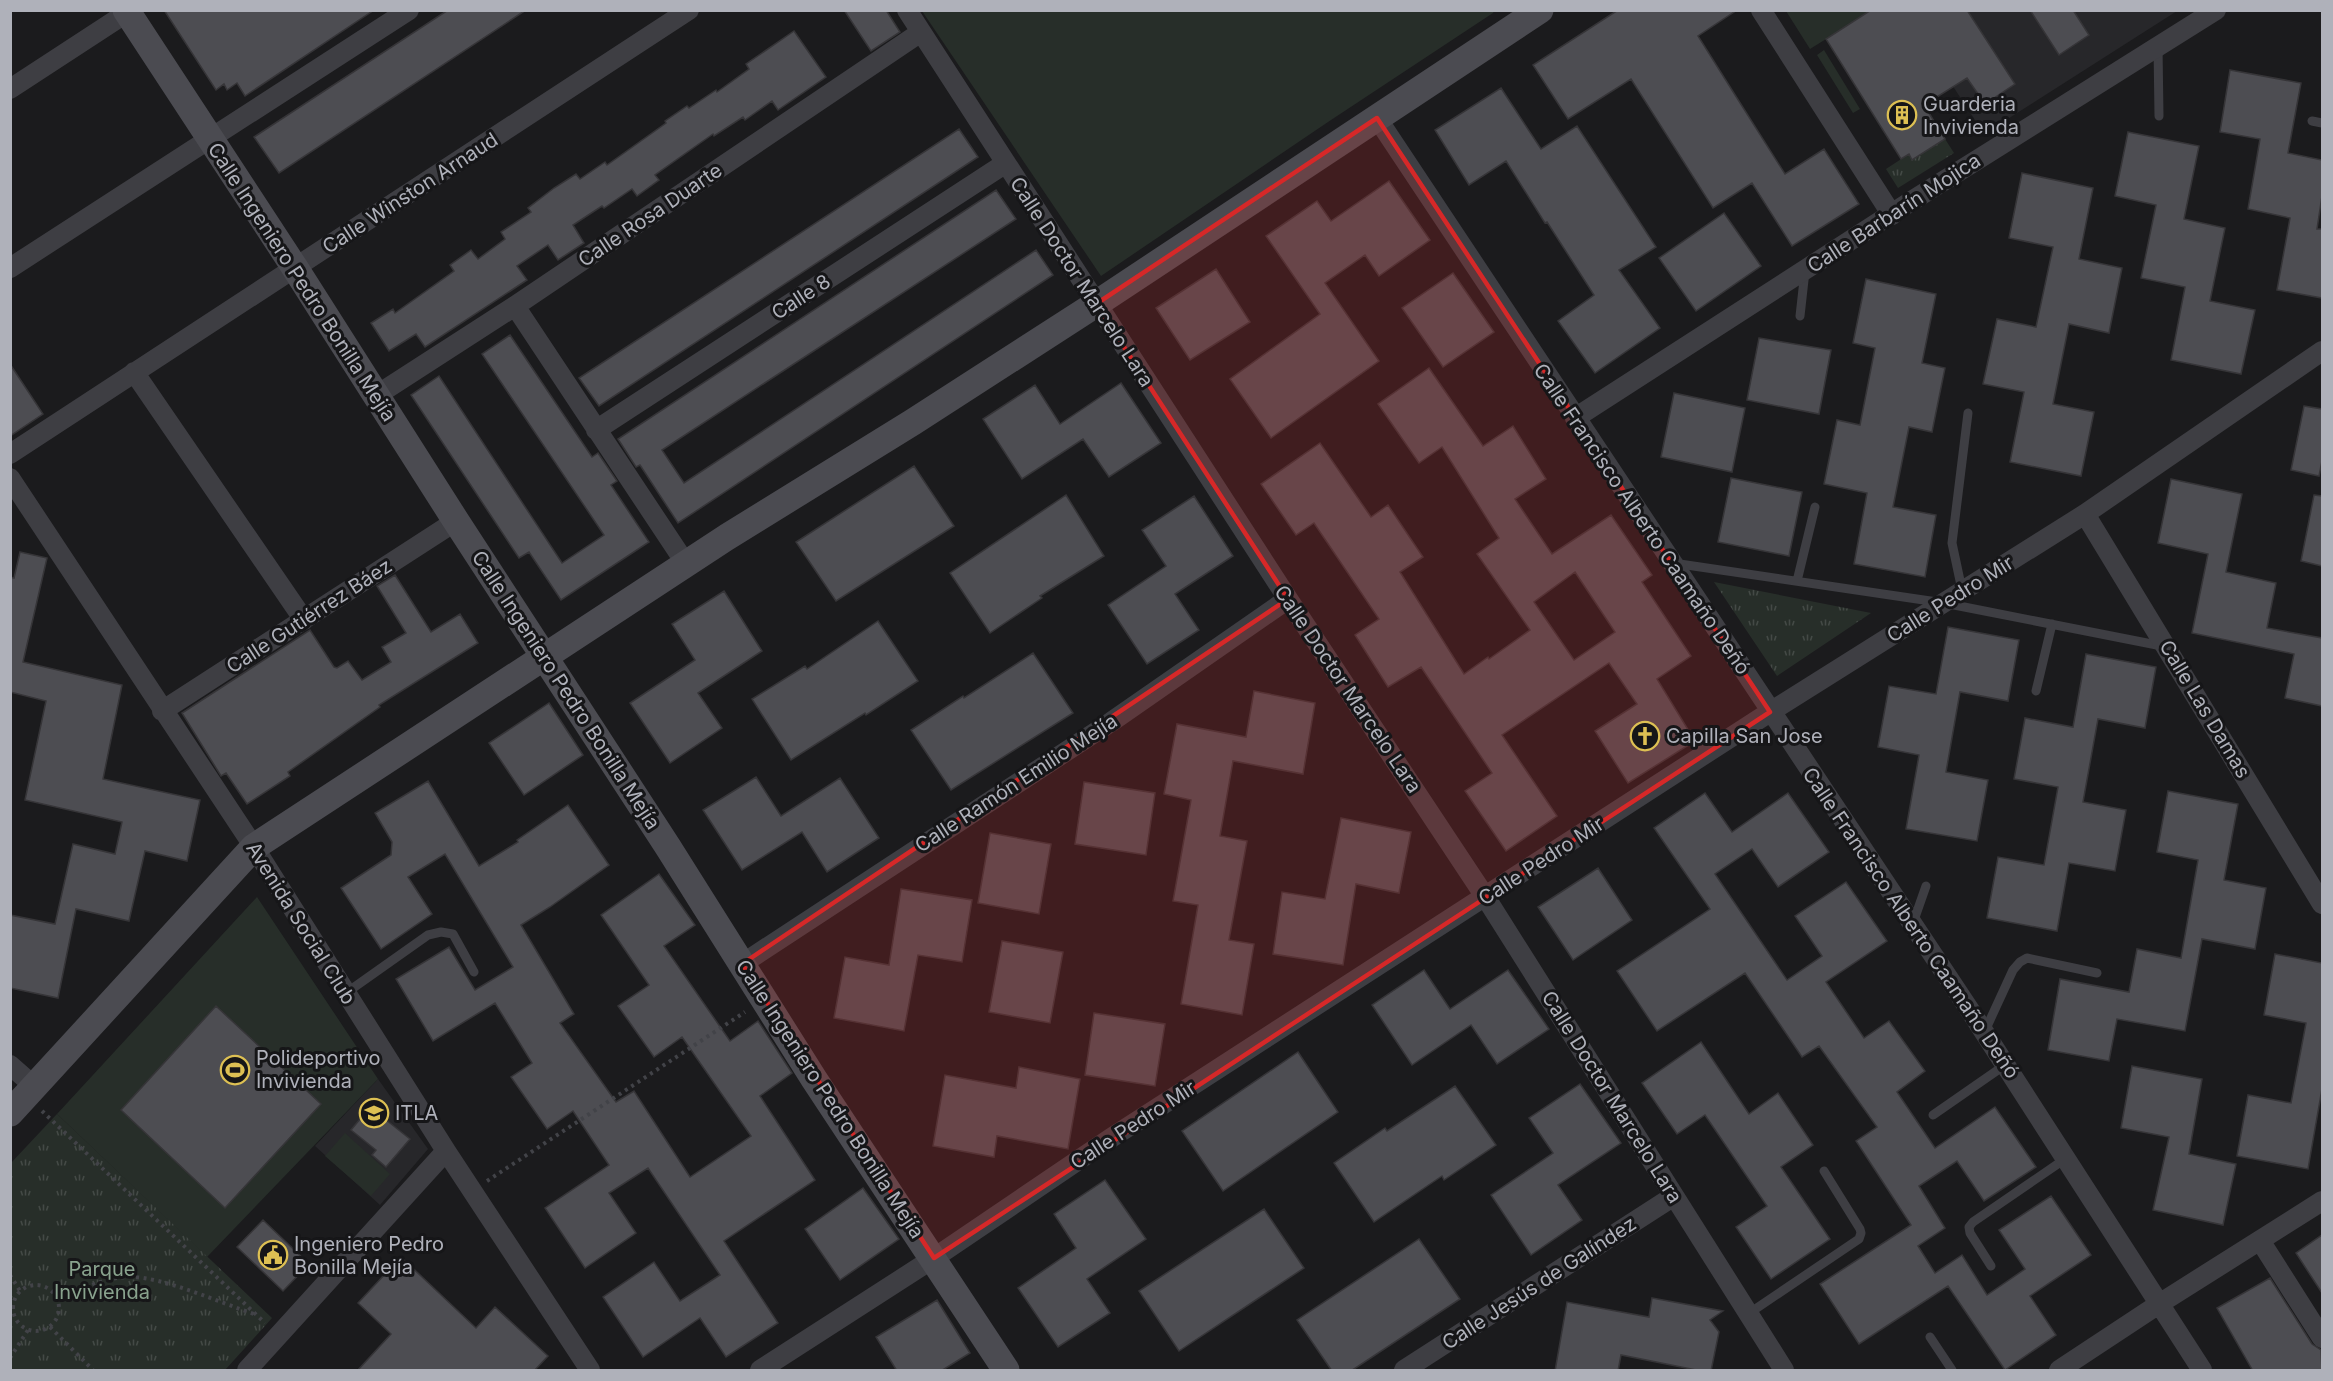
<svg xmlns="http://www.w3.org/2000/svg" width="2333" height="1381" font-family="Inter,sans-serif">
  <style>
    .built { fill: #27272a }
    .green { fill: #272e29 }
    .park { fill: url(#park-tufts) }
    .building { fill: #4d4d52; stroke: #363538; stroke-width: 1.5; fill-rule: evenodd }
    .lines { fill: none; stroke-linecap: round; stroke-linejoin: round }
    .path { stroke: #424348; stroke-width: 4; stroke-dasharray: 3 4.5; stroke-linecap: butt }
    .lane { stroke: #3e3e43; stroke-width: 9 }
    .street { stroke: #3e3e43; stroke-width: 20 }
    .secondary { stroke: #4b4b51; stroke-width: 27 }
    .marked { fill: #d62828; fill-opacity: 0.2; stroke: #d62828; stroke-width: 4.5; stroke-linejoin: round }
    .labels { text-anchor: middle; stroke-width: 6; stroke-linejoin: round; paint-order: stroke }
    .poi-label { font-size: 20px; fill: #afb1ba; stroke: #161618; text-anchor: start }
    .street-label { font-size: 20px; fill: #afb1ba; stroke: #161618 }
    .park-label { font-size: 20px; fill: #89a38e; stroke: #161618 }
  </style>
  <defs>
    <pattern id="park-tufts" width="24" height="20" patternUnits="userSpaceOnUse" patternTransform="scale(1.5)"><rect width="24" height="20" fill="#272e29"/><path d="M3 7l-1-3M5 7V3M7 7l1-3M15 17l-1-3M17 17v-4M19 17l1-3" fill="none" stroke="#444a46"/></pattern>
  </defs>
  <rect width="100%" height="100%" fill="#1b1b1d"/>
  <path class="built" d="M1904,11H2177L1984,134Z
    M378,1079L428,1149L380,1205L315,1146Z"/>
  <path class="green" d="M922,11H1494L1493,13L1328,122L1101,276Z
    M1786,11H1871L1810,49Z
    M1824,50L1860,109L1853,113L1817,55Z
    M257,897L378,1079L207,1257L57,1114Z
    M345,1133L390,1174L371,1196L325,1156Z"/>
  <path class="park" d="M1945,139L1954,153L1898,188L1886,169L1909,154L1912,160Z
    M1714,582L1871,613L1777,676Z
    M57,1114L272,1318L225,1370H11V1163Z"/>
  <path class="building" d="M164,10H374L245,96L237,83L227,90L224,84L216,90Z
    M448,10H526L279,173L254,137Z
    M844,10H886L900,32L871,51Z
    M1618,10H1737L1698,36L1737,98L1785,174L1824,149L1859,204L1792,246L1752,183L1713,208L1631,79L1568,119L1533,65Z
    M1871,10H1967L2015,84L1985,104L1967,78L1924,105L1945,139L1912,160L1909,154L1901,159L1826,39Z
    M2030,10H2073L2089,35L2059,55Z
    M794,31L826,77L778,110L772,101L745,120L743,117L714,136L713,134L655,175L659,180L637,196L632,189L604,208L602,206L573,225L584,243L558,260L548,245L517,266L527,280L425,347L416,334L389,351L371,323L393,309L395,313L454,271L450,265L471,250L478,259L505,239L501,232L531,212L528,208L554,188L576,174L580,179L605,162L607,165L666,123L665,121L687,106L689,108L716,90L717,92L749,69L746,64Z
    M2230,70L2301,83L2288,153L2322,160V196L2317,229H2322V298L2277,290L2290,218L2248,209L2260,139L2220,132Z
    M1501,88L1541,149L1577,126L1656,247L1619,270L1660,328L1595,373L1558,321L1594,295L1547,222L1545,223L1506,161L1469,185L1435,130Z
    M959,129L978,157L599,406L579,378Z
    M2128,132L2199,146L2184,219L2225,228L2210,301L2255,310L2241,374L2171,360L2185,287L2141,278L2156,205L2115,196Z
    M2022,173L2093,188L2079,259L2122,268L2109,333L2069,324L2053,404L2094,412L2081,476L2010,462L2024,392L1983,384L1997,319L2036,327L2053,247L2009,238Z
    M1389,181L1430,240L1379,276L1365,255L1325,283L1379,361L1271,438L1230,379L1320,314L1266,236L1317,201L1331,221Z
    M996,190L1016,219L662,450L684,483L1036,250L1053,275L678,523L640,465L636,467L618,439Z
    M1724,213L1761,266L1696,311L1659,258Z
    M1216,269L1250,322L1190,360L1156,308Z
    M1453,273L1494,332L1443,367L1402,308Z
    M1866,279L1936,294L1922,363L1945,368L1932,432L1909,427L1893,507L1936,515L1925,577L1854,564L1867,493L1824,484L1837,420L1860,425L1875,348L1853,343Z
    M510,335L592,457L598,453L617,481L611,485L649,542L561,600L529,552L519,558L411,395L439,376L562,563L604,535L482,354Z
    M1759,338L1831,350L1819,414L1747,400Z
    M10,364L43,414L10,436Z
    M1429,368L1483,446L1513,426L1546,479L1515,499L1552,554L1611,515L1652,575L1642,582L1691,656L1657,679L1695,741L1628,783L1595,731L1637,704L1609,663L1502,735L1557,816L1506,851L1465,791L1492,773L1421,667L1388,687L1355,635L1379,619L1314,523L1296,535L1261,484L1320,443L1371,517L1388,505L1423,557L1400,572L1464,674L1488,657L1489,659L1530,630L1477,554L1499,538L1442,447L1419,463L1378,404ZM1575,572L1615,632L1574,660L1534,602Z
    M1121,383L1161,443L1109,477L1083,439L1022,479L983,419L1035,385L1060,424Z
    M1674,393L1745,408L1732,472L1661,457Z
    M2304,406L2322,409V461L2319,476L2291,470Z
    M914,466L954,526L836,601L796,542Z
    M1731,478L1802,492L1789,556L1718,542Z
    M2171,479L2242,494L2226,572L2276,583L2267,628L2322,638V706L2285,698L2294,654L2192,633L2208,554L2158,543Z
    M1066,495L1104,556L1040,596L1042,598L990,633L950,573Z
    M2314,495L2322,496V566L2301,561Z
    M1194,496L1233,556L1175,594L1199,630L1147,664L1108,605L1166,566L1142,530Z
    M20,552L47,558L23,662L122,685L103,779L200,800L187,861L145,851L129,921L76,909L58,998L10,988V915L55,924L73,844L115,854L122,822L25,800L46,701L10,692V577L14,578Z
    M395,575L431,632L460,614L478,643L379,705L380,707L288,772L290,776L247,804L226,773L221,776L182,713L310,630L334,667L337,668L348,661L362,680L391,662L382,647L406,633L377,586Z
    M724,591L762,651L698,693L722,728L670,763L630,703L695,660L672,624Z
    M878,621L918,681L866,715L865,713L791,760L752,699L805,666L807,669Z
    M1948,627L2019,640L2008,701L1960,692L1946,772L1988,780L1977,841L1906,829L1919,755L1878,747L1889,686L1936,694Z
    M1033,653L1073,713L951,790L911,730L963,696L964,698Z
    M2086,654L2156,667L2145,728L2098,719L2083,802L2126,810L2115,871L2069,863L2057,931L1987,918L1998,857L2044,865L2058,787L2014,779L2025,718L2073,727Z
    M1254,691L1315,703L1303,774L1233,761L1220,836L1247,841L1229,940L1254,944L1242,1015L1181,1004L1198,905L1173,901L1191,800L1164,794L1177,724L1246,737Z
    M549,703L583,755L524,795L489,743Z
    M756,777L781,816L840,778L879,838L827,872L802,832L742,870L703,810Z
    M428,781L479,866L518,842L517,840L568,805L609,865L550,907L521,925L574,1014L560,1023L616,1102L634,1091L690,1177L751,1136L682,1037L654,1057L618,1006L649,985L601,915L659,874L695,925L664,946L730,1041L758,1021L792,1073L760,1096L815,1180L724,1241L778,1323L726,1357L700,1318L643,1357L603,1297L654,1262L680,1301L720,1275L648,1168L609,1193L636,1233L585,1268L545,1208L609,1165L573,1111L547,1129L511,1077L532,1063L495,1003L433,1041L396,979L449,947L475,990L513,967L445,854L408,877L432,914L381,949L341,888L391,855L392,842L375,813Z
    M1084,782L1155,793L1146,855L1075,844Z
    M2168,791L2238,804L2224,880L2266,888L2255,949L2202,939L2185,1031L2117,1019L2109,1061L2048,1050L2060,979L2129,992L2137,949L2181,958L2198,860L2157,852Z
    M1705,793L1732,832L1788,793L1829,852L1778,887L1752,849L1715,874L1787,980L1822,956L1795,916L1846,882L1887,941L1826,982L1864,1038L1889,1021L1925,1071L1897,1092L1935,1148L1995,1107L2036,1167L1984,1201L1957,1161L1919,1186L1945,1228L1918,1246L1935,1273L1962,1255L1987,1295L2025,1269L1999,1230L2051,1196L2091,1255L2030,1296L2056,1335L2005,1370L1948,1286L1859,1344L1820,1284L1911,1225L1856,1141L1877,1127L1819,1046L1802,1057L1745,973L1657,1031L1617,971L1710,909L1654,828Z
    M1341,818L1411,832L1399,893L1356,884L1343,965L1273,954L1282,892L1325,899Z
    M990,833L1051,844L1039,914L978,903Z
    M1598,868L1632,920L1573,960L1538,907Z
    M901,889L972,900L962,962L918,955L904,1031L834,1018L845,957L889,965Z
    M1002,941L1063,952L1050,1023L989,1012Z
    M2275,954L2322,963V1089L2308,1169L2237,1156L2248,1095L2291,1103L2306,1023L2264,1015Z
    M1424,970L1450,1009L1508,970L1549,1029L1497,1064L1471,1025L1412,1065L1372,1005Z
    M216,1006L321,1104L225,1208L121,1110Z
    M1094,1013L1165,1024L1155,1086L1085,1075Z
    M1701,1042L1749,1114L1778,1093L1813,1145L1781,1167L1830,1239L1771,1279L1736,1227L1767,1206L1705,1115L1677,1134L1642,1083Z
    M1298,1052L1338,1112L1223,1191L1182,1131Z
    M2132,1066L2202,1079L2189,1154L2236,1164L2223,1225L2153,1210L2169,1137L2121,1128Z
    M1019,1067L1080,1079L1068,1149L997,1136L994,1157L933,1146L945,1075L1016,1088Z
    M1580,1084L1621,1143L1558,1185L1582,1220L1531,1255L1491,1195L1553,1153L1529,1118Z
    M1455,1086L1496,1145L1444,1180L1442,1176L1374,1222L1334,1163L1385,1128L1387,1131Z
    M370,1107L410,1139L386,1167L372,1155L376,1150L351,1130Z
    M1105,1180L1146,1239L1087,1279L1110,1313L1058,1347L1018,1288L1076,1248L1054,1214Z
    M863,1188L899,1239L840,1280L805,1229Z
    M1264,1209L1304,1268L1179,1351L1139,1291Z
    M263,1220L309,1264L283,1291L237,1247Z
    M2322,1235V1293L2296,1253Z
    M1419,1239L1460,1299L1351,1371H1332L1297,1320Z
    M401,1257L476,1328L495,1307L548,1356L534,1371H357L391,1334L358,1303Z
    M2270,1278L2312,1344L2321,1350L2322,1371H2253L2217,1308Z
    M1652,1298L1723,1311L1710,1320L1719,1332L1711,1371H1701L1621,1355L1618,1371H1555L1567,1302L1649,1317Z
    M937,1300L970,1353L941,1371H897L876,1337Z"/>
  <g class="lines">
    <path class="path" d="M42,1111L265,1323
      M487,1181L745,1012
      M10,1275L20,1291
      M13 1308a23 23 0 1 1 46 0a23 23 0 1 1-46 0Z
      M58,1300C80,1290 104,1277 129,1277C161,1276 221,1303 254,1314
      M50,1327L93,1370
      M10,1358L28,1330"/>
    <path class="lane" d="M2158,47L2159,116
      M2312,121L2322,123
      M1800,316L1805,271
      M1673,563L1944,603L2162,646
      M1797,581L1815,507
      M1962,590L1952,543L1968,413
      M2036,691L2052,624
      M1913,923L1926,886
      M346,993L428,935L441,932L453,934L474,972
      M1984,1033L2013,970L2020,962L2027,958L2097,973
      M1933,1115L2005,1065
      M1991,1266L1970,1233L1969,1227L1973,1222L2065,1159
      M1748,1314L1859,1239L1861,1233L1860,1229L1824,1171
      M1930,1337L1952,1370"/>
    <path class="street" d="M907,10L1288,599L1486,898L1784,1370
      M1761,10L1892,215
      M10,89L131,10
      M1377,118L1973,1015L2202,1370
      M10,268L409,10
      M515,306L686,564
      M134,372L304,620
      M377,395L515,306L921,32
      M1575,418L1910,202L2216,10
      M596,430L1006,163
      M10,454L689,10
      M10,478L254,847L446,1151L590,1370
      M2085,514L2322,904
      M162,711L456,521
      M742,964L1111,722L1288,599
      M10,1065L35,1087
      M2261,1242L2322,1338
      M247,1370L446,1151
      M760,1370L934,1258L1111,1138L1770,712L2085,514L2322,351
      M1404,1370L1674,1196
      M2059,1370L2159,1304L2322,1201"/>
    <path class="secondary" d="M126,10L295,268L456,521L668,847L814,1079L1006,1370
      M10,1113L254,847L727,537L913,422L1096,304L1540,10"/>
  </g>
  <path class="marked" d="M1377,118L1770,712L934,1258L742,964L1288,599L1096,304Z"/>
  <defs>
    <g id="building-ring" transform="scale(1.5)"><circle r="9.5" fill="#161618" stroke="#ddc053" stroke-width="1.5"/><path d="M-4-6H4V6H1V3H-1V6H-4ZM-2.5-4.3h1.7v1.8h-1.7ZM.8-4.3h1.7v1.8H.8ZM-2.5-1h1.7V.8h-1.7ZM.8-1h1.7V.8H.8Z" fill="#ddc053"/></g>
    <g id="church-ring" transform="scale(1.5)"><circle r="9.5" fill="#161618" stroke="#ddc053" stroke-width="1.5"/><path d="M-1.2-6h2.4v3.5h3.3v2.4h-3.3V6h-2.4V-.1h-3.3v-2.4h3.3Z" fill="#ddc053"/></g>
    <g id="stadium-ring" transform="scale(1.5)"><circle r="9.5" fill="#161618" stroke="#ddc053" stroke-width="1.5"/><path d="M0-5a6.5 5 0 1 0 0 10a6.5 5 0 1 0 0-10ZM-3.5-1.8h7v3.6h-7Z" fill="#ddc053"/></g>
    <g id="school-ring" transform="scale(1.5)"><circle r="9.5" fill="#161618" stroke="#ddc053" stroke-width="1.5"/><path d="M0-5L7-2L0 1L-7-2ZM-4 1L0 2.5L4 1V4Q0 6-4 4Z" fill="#ddc053"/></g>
    <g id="civic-ring" transform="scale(1.5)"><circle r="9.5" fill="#161618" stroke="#ddc053" stroke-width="1.5"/><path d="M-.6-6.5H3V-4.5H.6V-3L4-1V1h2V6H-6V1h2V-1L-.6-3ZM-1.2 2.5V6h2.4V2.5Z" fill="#ddc053"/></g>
  </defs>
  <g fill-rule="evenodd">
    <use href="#building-ring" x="1902" y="115"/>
    <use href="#church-ring" x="1645" y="736"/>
    <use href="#stadium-ring" x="235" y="1070"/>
    <use href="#school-ring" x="374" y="1113"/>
    <use href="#civic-ring" x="273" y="1255"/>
  </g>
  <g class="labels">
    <g class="poi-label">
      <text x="1923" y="111">Guarderia<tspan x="1923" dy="23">Invivienda</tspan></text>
      <text x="1666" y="743">Capilla San Jose</text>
      <text x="256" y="1065">Polideportivo<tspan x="256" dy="23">Invivienda</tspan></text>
      <text x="395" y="1120">ITLA</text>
      <text x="294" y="1251">Ingeniero Pedro<tspan x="294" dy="23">Bonilla Mejía</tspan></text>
    </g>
    <g class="street-label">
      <text transform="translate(410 193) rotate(-33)" y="7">Calle Winston Arnaud</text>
      <text transform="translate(1894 213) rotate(-33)" y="7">Calle Barbarín Mojica</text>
      <text transform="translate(650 215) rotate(-34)" y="7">Calle Rosa Duarte</text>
      <text transform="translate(302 282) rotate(57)" y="7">Calle Ingeniero Pedro Bonilla Mejía</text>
      <text transform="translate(1082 282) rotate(57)" y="7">Calle Doctor Marcelo Lara</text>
      <text transform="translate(801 297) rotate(-33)" y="7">Calle 8</text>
      <text transform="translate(1642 519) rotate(56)" y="7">Calle Francisco Alberto Caamaño Deñó</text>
      <text transform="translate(1950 599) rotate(-32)" y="7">Calle Pedro Mir</text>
      <text transform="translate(309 616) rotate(-33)" y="7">Calle Gutiérrez Báez</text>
      <text transform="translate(1348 689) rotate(56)" y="7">Calle Doctor Marcelo Lara</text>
      <text transform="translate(566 690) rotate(57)" y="7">Calle Ingeniero Pedro Bonilla Mejía</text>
      <text transform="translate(2205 709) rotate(59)" y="7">Calle Las Damas</text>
      <text transform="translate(1016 783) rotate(-33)" y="7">Calle Ramón Emilio Mejía</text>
      <text transform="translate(1541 861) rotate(-33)" y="7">Calle Pedro Mir</text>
      <text transform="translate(301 923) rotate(58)" y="7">Avenida Social Club</text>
      <text transform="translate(1911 923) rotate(56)" y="7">Calle Francisco Alberto Caamaño Deñó</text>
      <text transform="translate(1612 1097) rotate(58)" y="7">Calle Doctor Marcelo Lara</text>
      <text transform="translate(830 1099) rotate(57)" y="7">Calle Ingeniero Pedro Bonilla Mejía</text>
      <text transform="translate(1133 1125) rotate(-33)" y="7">Calle Pedro Mir</text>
      <text transform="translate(1539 1283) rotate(-33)" y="7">Calle Jesús de Galíndez</text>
    </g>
    <g class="park-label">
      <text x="102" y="1276">Parque<tspan x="102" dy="23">Invivienda</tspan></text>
    </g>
  </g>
  <rect width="2333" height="1381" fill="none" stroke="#afb1ba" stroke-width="24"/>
</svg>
